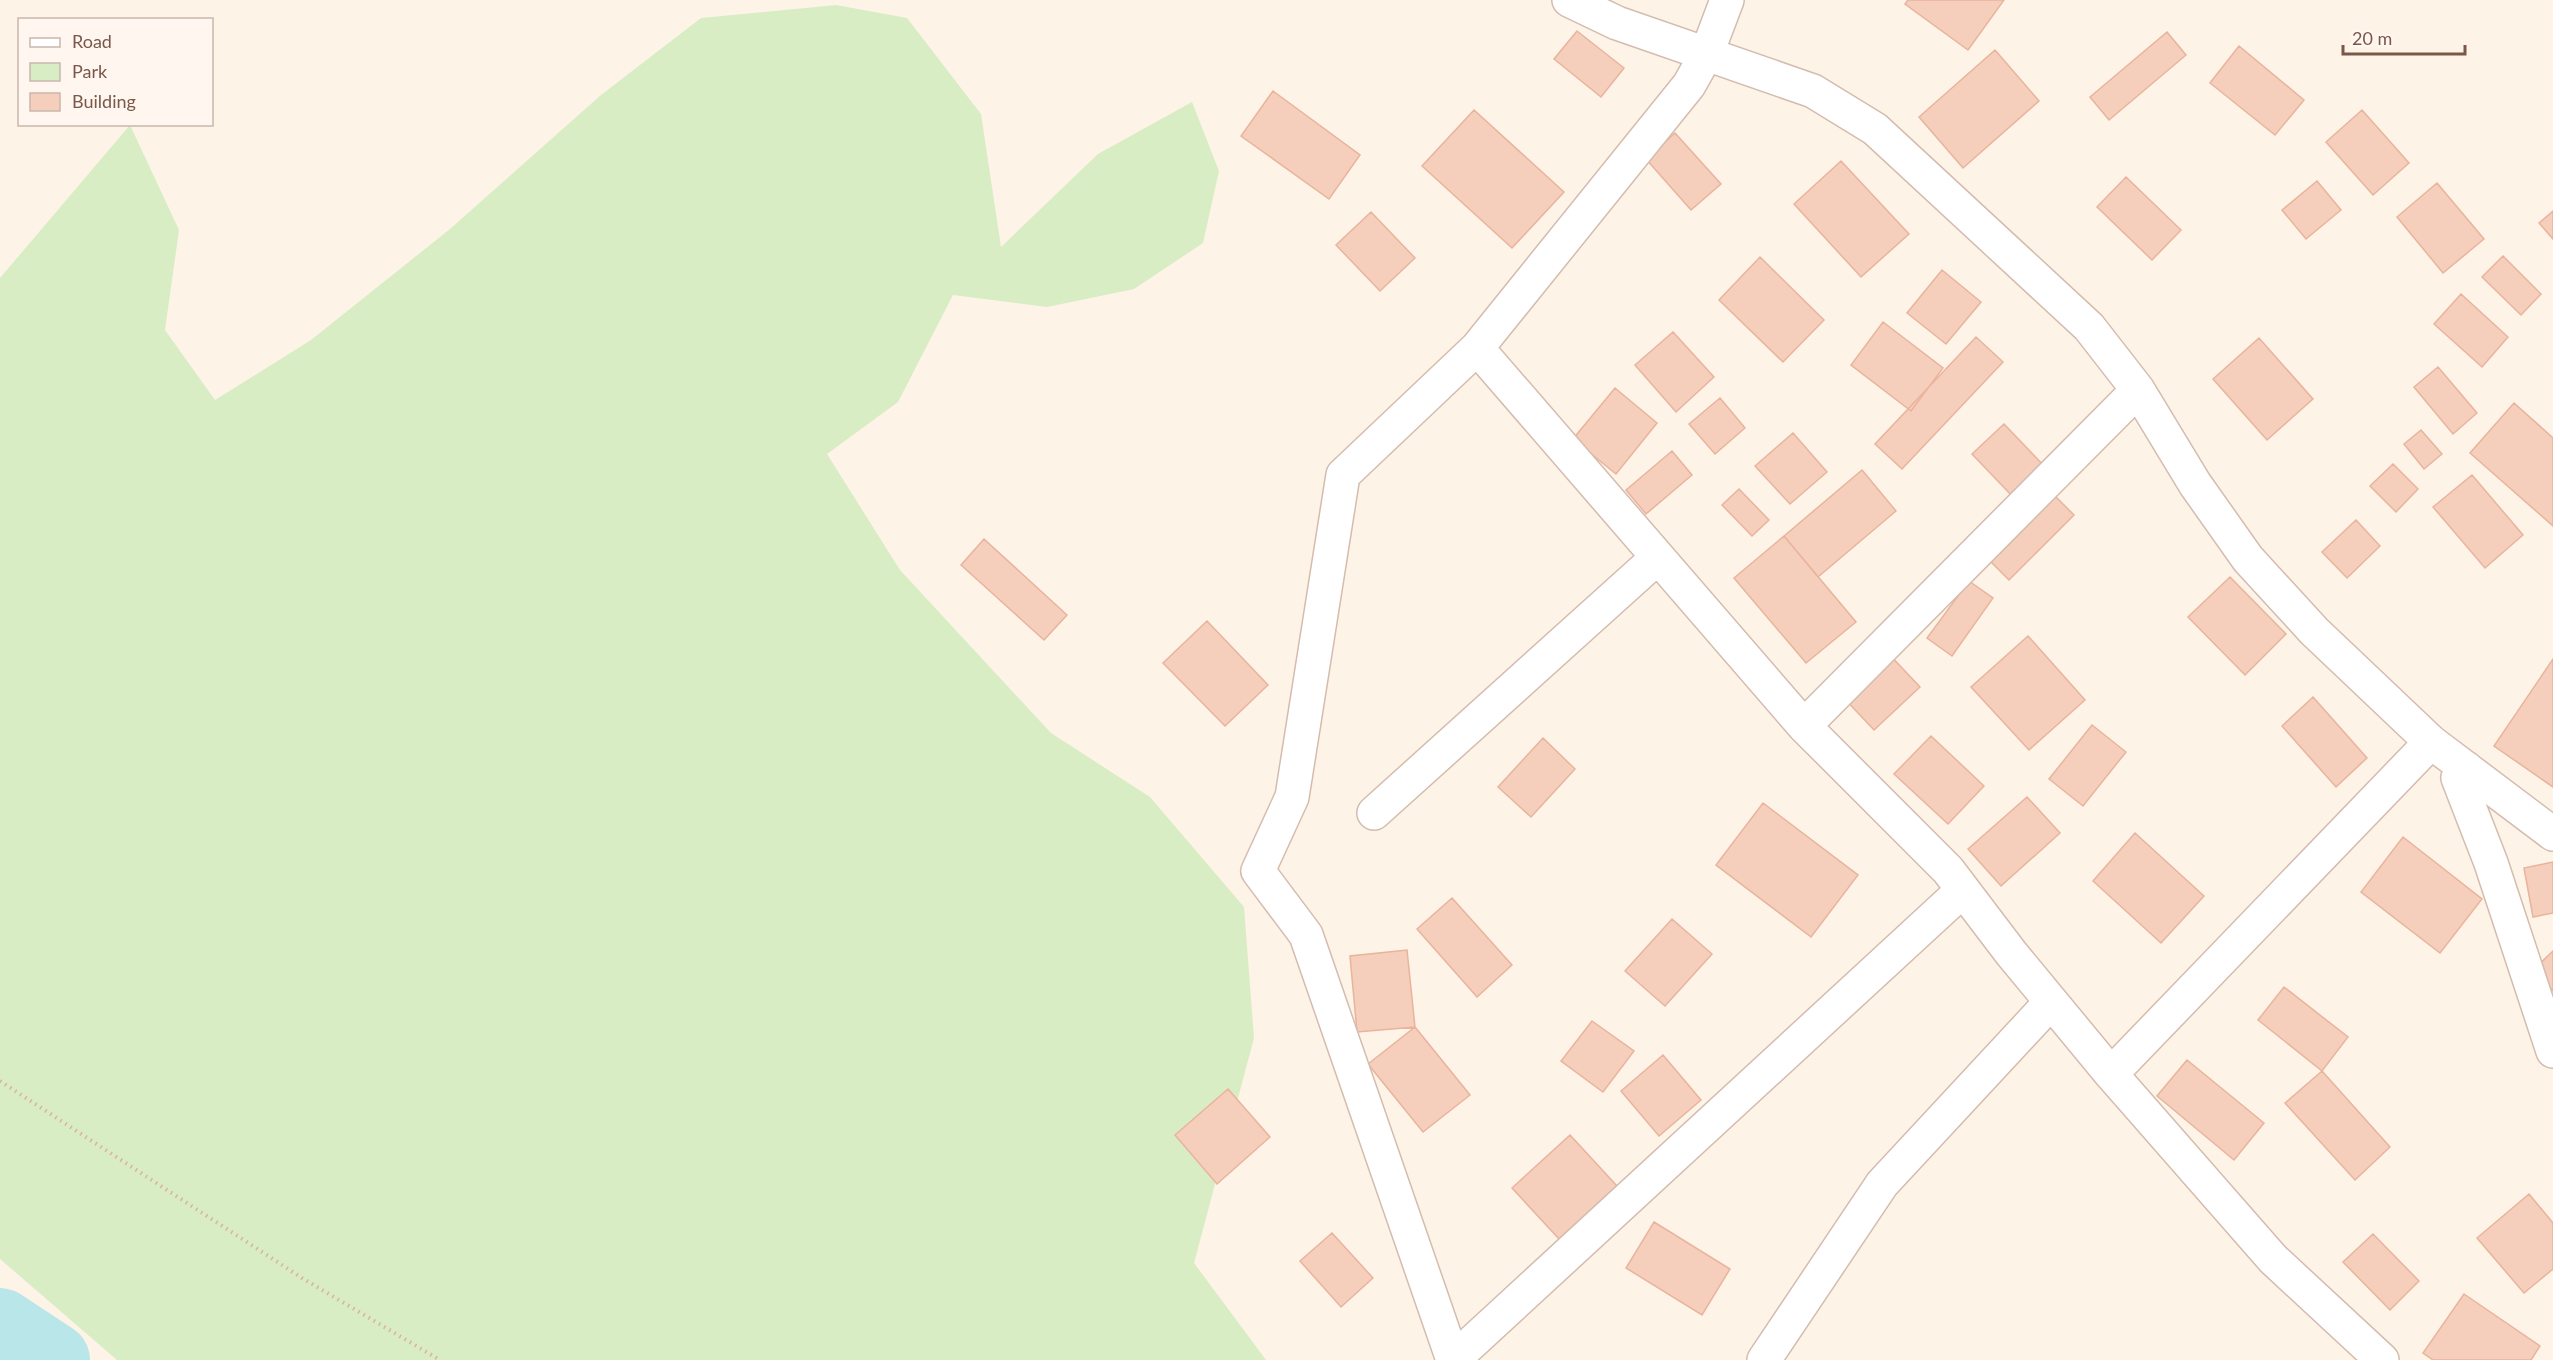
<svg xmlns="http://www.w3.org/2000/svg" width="2553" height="1360" font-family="Lato,sans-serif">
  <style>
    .green { fill: #d8edc4 }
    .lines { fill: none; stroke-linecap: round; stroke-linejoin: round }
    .river { stroke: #b9e6e9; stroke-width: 74 }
    .building { fill: #f5cfbc; stroke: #e9b39c; stroke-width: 1.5 }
    .minor-casing { stroke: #d4bcae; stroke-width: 36 }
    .path { stroke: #dbb29f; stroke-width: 4; stroke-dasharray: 1.5 4.5; stroke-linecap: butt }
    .minor { stroke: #fff; stroke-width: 33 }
  </style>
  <rect width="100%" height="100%" fill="#fef3e7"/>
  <path class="green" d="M836,5L907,18L981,114L1001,247L1098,154L1192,102L1219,171L1203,243L1134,289L1047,307L953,295L898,402L827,454L900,570L1051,733L1150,797L1244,907L1254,1038L1194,1263L1266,1360H117L0,1259V278L130,125L179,230L165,330L215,400L311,340L450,229L601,95L701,18Z"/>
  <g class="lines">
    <path class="river" d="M0,1325L53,1360"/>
  </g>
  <path class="building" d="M1908,0H2004L1968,50L1905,4Z
    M1577,31L1624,68L1601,97L1554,59Z
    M2167,32L2186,55L2109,120L2090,97Z
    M2239,46L2304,100L2275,135L2210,83Z
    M1995,50L2039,101L1963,168L1919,117Z
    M1273,91L1360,155L1329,199L1241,136Z
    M1474,110L1564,192L1512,248L1422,166Z
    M2362,110L2409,163L2373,195L2326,142Z
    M1675,133L1721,184L1691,210L1646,159Z
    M1841,161L1909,234L1861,277L1794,204Z
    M2126,177L2181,230L2152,260L2097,207Z
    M2317,181L2341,210L2306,239L2282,210Z
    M2437,183L2484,239L2443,273L2397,217Z
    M2553,211V239L2539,223Z
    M1371,212L1415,258L1380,291L1336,245Z
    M2503,256L2541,294L2521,315L2482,277Z
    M1760,257L1824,320L1783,362L1719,300Z
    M1942,270L1981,302L1946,344L1907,313Z
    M2461,294L2508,337L2482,367L2434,324Z
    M1883,322L1943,368L1911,411L1851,365Z
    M1673,332L1714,377L1676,412L1635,365Z
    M1976,337L2003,362L1902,469L1875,444Z
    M2259,338L2313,399L2267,440L2213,379Z
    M2438,367L2477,413L2453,434L2414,387Z
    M1615,388L1657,423L1616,474L1573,439Z
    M1720,398L1745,428L1715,454L1689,424Z
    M2514,403L2553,438V526L2470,453Z
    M2004,424L2046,468L2014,498L1972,454Z
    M2421,430L2442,454L2424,469L2404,444Z
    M1793,433L1827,472L1790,504L1755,466Z
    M1672,451L1692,475L1646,514L1626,490Z
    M2393,464L2418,489L2396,512L2370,486Z
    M1862,470L1896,511L1818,577L1784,536Z
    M2472,475L2523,535L2485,568L2433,507Z
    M1739,489L1769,520L1752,536L1722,505Z
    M2050,491L2074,515L2009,580L1985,556Z
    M2356,520L2380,546L2347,578L2322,552Z
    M1784,536L1856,622L1806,663L1734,578Z
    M984,539L1067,615L1044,640L961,565Z
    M2230,577L2286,634L2245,675L2188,617Z
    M1969,581L1993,598L1952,656L1927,638Z
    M1207,621L1268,685L1225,726L1163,663Z
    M2028,636L2085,700L2029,750L1971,687Z
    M1887,652L1920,687L1874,730L1842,696Z
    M2553,659V787L2494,746Z
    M2313,697L2367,758L2336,787L2282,726Z
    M2092,725L2126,752L2083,806L2049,779Z
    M1931,736L1984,786L1948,824L1894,774Z
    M1543,738L1575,769L1531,817L1498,787Z
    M2027,797L2060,833L2001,886L1968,849Z
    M1763,803L1858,875L1811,937L1716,865Z
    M2135,833L2204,896L2161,943L2093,881Z
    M2403,837L2482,899L2440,953L2361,892Z
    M2553,862V913L2533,917L2524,868Z
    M1452,898L1512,965L1477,997L1417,929Z
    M1672,919L1712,954L1665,1006L1625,971Z
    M1407,950L1415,1027L1357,1032L1350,956Z
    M2553,951V991L2533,970Z
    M2284,987L2348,1037L2322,1071L2258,1020Z
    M1592,1021L1634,1051L1603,1092L1561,1061Z
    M1415,1027L1470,1095L1423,1132L1368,1064Z
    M1663,1055L1701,1100L1659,1136L1621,1091Z
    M2187,1060L2264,1123L2234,1160L2157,1096Z
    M2322,1071L2390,1147L2355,1180L2285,1103Z
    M1228,1089L1270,1137L1217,1184L1175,1135Z
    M1570,1135L1617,1186L1559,1239L1512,1188Z
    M2529,1194L2553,1223V1269L2524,1293L2477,1238Z
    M1654,1222L1730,1269L1702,1315L1626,1268Z
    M1332,1233L1373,1278L1341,1307L1300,1261Z
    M2373,1234L2419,1281L2390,1310L2343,1262Z
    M2464,1294L2540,1346L2531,1360H2433L2423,1353Z"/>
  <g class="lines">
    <g class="minor-casing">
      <path id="minor" d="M1569,0L1617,23L1813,91L1875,129L2089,327L2138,390L2195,484L2248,559L2314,631L2431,742L2553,834
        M1727,0L1707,53L1689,85L1477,348L1804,726L1948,870L2011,953L2111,1074L2273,1259L2382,1360
        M1477,348L1343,475L1292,797L1258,871L1306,935L1453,1360L1963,890
        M1804,726L2138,390
        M2466,768L2458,778L2491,863L2553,1051
        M1374,813L1658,557
        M2111,1074L2431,742
        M1764,1360L1882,1184L2051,1002"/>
    </g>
    <path class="path" d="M0,1081L302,1278L440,1360"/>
    <use href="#minor" class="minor"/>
  </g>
  <rect x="18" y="18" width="195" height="108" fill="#fff7ef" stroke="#cab7ad" stroke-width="1.5"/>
  <rect x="30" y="38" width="30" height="9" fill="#ffffff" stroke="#cab7ad" stroke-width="1.5"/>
  <text x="72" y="48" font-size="18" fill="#7a5749">Road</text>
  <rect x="30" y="63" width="30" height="18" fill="#d8edc4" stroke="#cab7ad" stroke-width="1.5"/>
  <text x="72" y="78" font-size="18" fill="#7a5749">Park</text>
  <rect x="30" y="93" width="30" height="18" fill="#f5cfbc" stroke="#cab7ad" stroke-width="1.5"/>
  <text x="72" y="108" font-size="18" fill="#7a5749">Building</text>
  <path d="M2343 45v9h122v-9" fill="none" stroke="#7a5749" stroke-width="3"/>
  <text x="2352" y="45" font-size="18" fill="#7a5749" stroke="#fff7ef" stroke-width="4.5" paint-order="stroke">20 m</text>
</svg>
